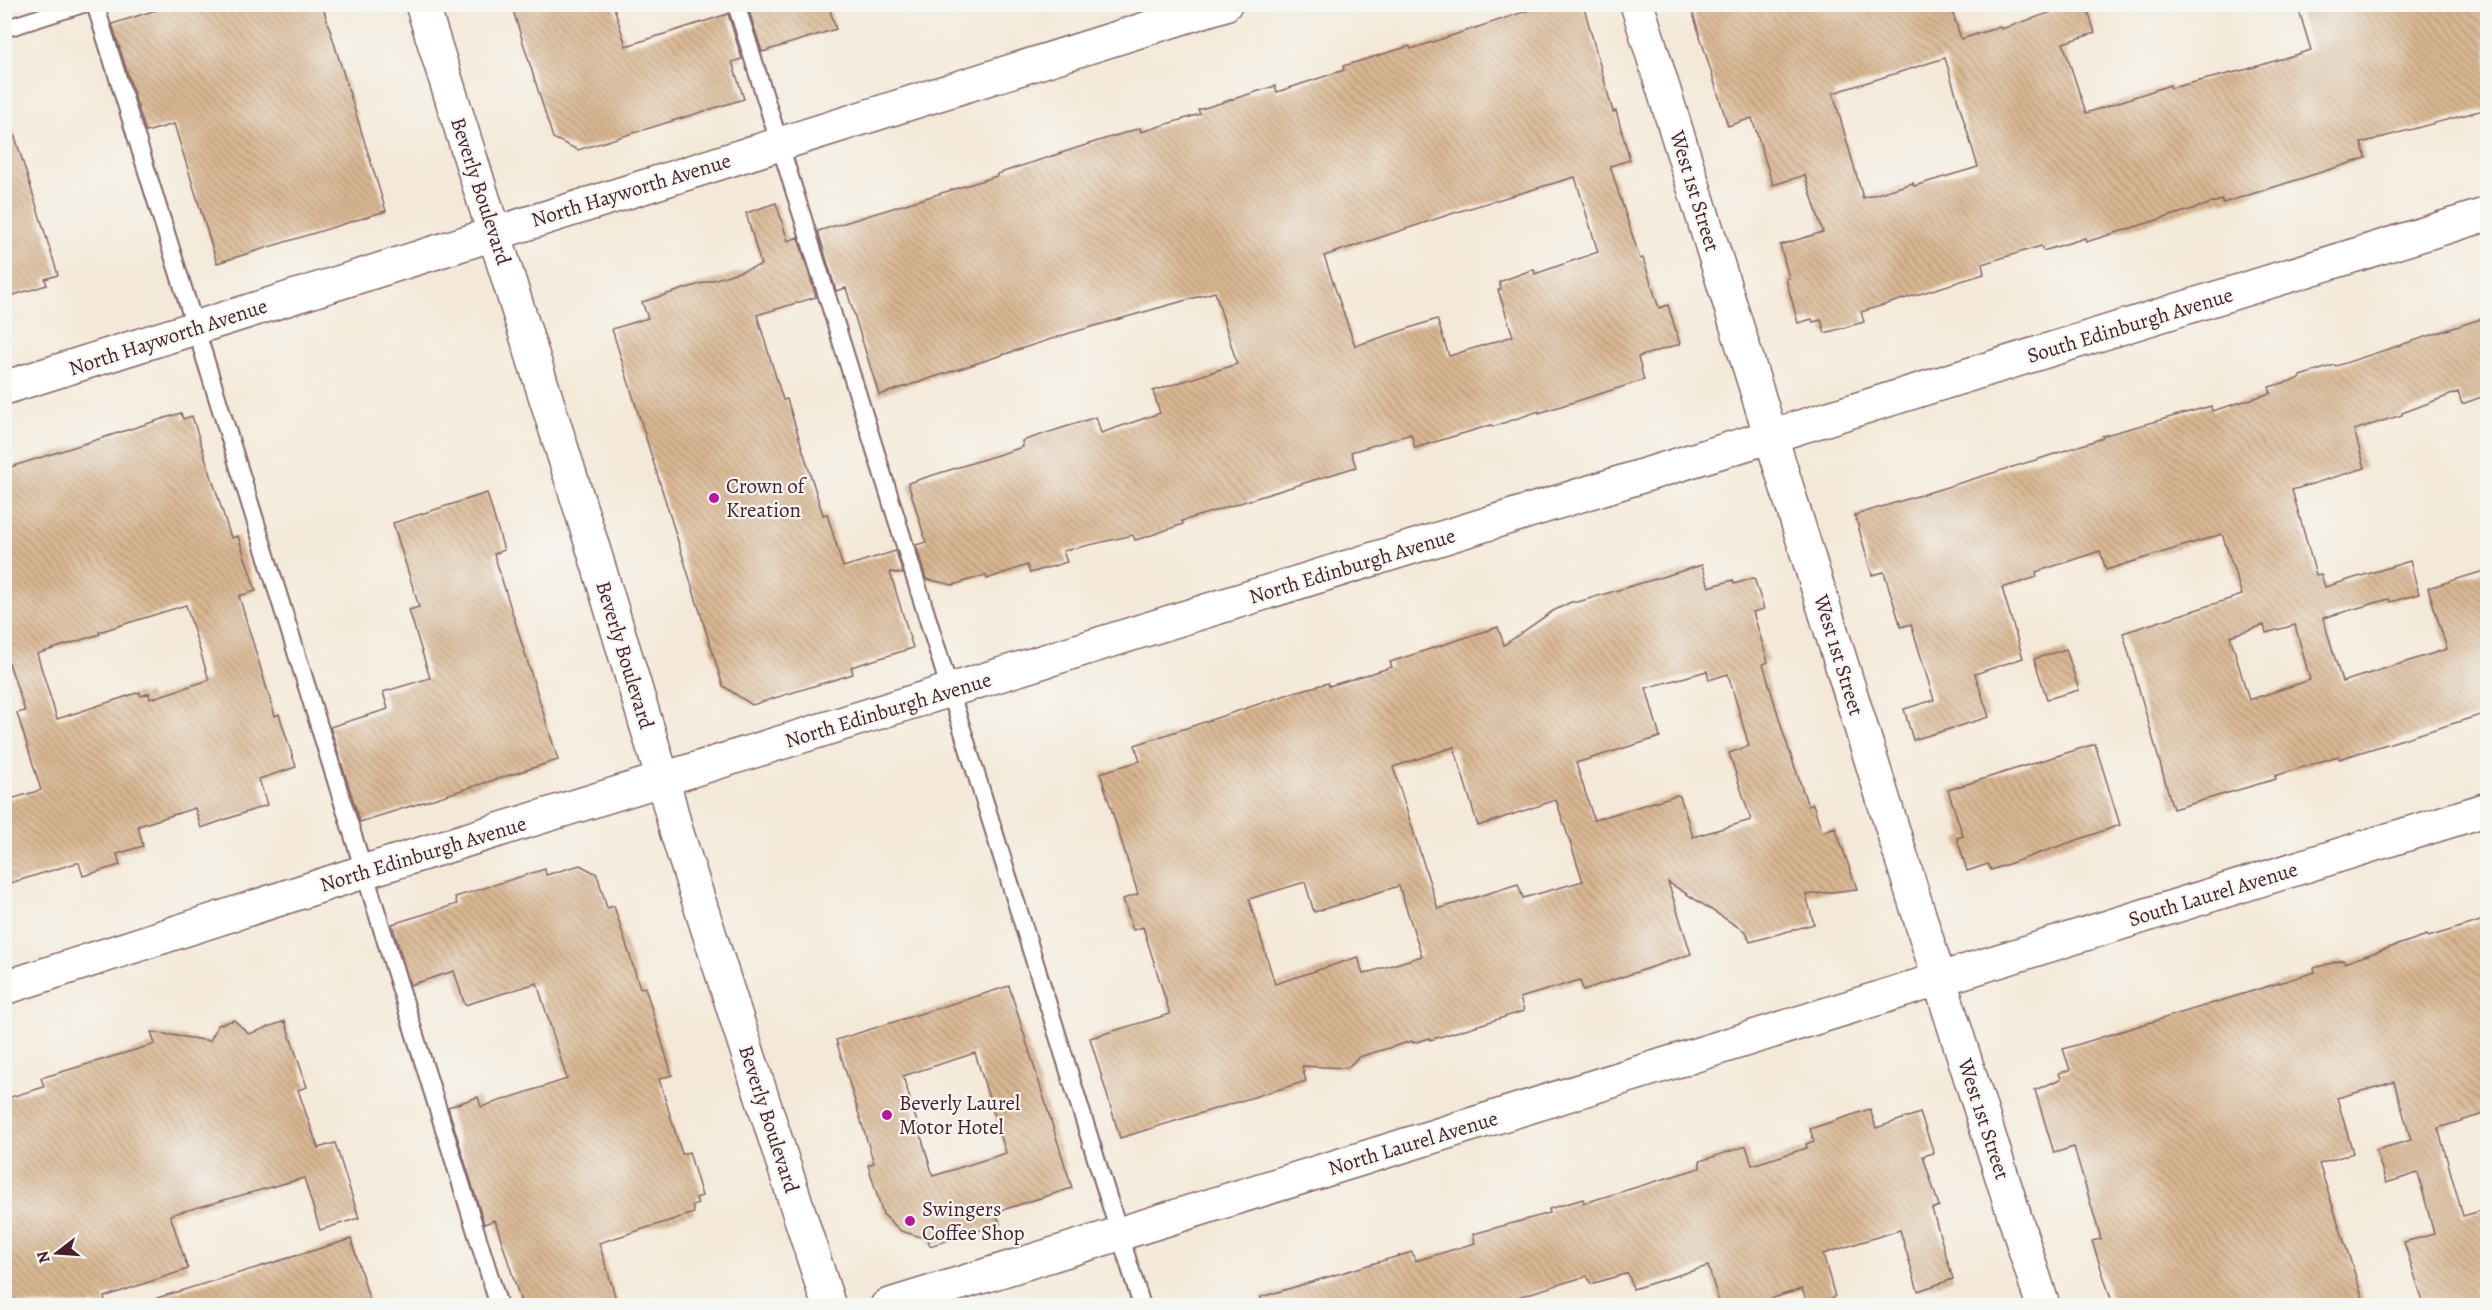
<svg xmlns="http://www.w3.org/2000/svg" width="2492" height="1310" font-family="Alegreya,serif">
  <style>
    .building { fill: url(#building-back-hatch); fill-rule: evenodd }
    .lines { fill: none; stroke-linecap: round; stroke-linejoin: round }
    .lane-casing { stroke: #866668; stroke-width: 20 }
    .street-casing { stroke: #866668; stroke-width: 36 }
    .secondary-casing { stroke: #866668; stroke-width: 36 }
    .lane { stroke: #fff; stroke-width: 16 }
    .street { stroke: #fff; stroke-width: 33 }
    .secondary { stroke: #fff; stroke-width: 33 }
    .poi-dot { fill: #b5179e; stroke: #f6f6f2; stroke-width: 2 }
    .labels { text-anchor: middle; stroke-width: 4.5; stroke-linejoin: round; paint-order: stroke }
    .street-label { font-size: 21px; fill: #4a1f2b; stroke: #f6f6f2 }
    .poi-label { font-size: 21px; fill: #4a1f2b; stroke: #f6f6f2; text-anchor: start }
  </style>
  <defs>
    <pattern id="building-back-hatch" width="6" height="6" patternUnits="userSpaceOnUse" patternTransform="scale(1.5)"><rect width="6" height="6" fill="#d9b793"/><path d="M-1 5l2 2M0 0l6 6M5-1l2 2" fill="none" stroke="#b29478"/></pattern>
  </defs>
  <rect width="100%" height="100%" fill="#f6f6f2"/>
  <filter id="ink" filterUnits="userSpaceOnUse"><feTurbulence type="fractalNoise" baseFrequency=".0167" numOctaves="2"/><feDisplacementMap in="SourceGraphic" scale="12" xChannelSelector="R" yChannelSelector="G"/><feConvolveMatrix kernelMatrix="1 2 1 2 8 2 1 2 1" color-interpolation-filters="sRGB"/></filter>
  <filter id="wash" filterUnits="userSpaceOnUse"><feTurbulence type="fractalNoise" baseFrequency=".008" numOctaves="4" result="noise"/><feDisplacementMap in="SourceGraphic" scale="24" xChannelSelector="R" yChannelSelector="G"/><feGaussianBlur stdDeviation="1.35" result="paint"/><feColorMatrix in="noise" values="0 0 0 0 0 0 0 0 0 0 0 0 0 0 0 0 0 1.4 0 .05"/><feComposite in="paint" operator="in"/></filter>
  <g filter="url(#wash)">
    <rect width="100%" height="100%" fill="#f4e9d8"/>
    <g id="blocks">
      <path class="building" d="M175,4H322L386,211L217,263L174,124L146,132L112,24Z
        M511,4H613L626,46L728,14L742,59L732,62L744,99L578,150L553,138Z
        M758,4H828L836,29L762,52L748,8Z
        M1548,4H1583L1613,112L1616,111L1630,160L1610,166L1640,259L1643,258L1659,308L1668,305L1680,344L1638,357L1644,380L1539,413V411L1492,427L1491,425L1415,448L1411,434L1351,452L1356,467L1182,521L1183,524L1146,537L1135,540L1133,535L1063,551L1067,562L1030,573L1027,565L987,579L986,575L953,585L926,579L916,545L926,542L908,483L1023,447L1022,441L1096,417L1101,433L1160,413L1153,391L1237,364L1215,292L1070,333L879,395L846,288L836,291L818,231L997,176V174L1092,143L1140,128L1141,132L1200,114L1198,110L1275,86L1277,92L1344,70L1343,66L1410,46L1411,49ZM1575,177L1598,252L1535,274L1534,269L1499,282L1501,289L1498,290L1513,336L1449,356L1437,319L1355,346L1324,256L1460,211Z
        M1690,4H1950L1961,39L2000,27L2001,29L2076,4H2086L2095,33L2063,43L2086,113L2170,85L2171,88L2248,69L2311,50L2297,4H2487V109L2361,143L2366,158L2287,183L2223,203L2222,200L2086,242L2085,238L2043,251L2041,246L1982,264L1984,274L1861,312L1864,322L1825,333L1821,320L1813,322L1812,319L1798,323L1786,279L1789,278L1780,245L1823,232L1805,175L1773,185L1752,118L1728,126ZM1945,58L1978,167L1914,186L1913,183L1863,198L1833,93Z
        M12,127L58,275L45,279L47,285L4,298V128Z
        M776,203L788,241L798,237L816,297L757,315L783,400L787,399L823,515L827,514L843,567L896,551L903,574L890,572L913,648L851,667L853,674L752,705L723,686L612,329L648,318L642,302L761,265L746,213Z
        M2487,317V395L2462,404L2458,392L2402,413V415L2354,430L2365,468L2292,490L2316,575L2321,574L2325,587L2410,561L2419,594L2390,602L2389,599L2323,618L2342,682L2447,649L2428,588L2487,570V713L2339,759L2338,756L2275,776L2276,779L2173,809L2123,633L2242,595L2222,534L2106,570L2100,551L2036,572L2037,577L2002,588L2023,658L1975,674L1989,717L1913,740L1904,709L1934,700L1911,624L1901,627L1884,572L1872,575L1855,515L2042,458L2103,438L2102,436L2211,406L2212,411L2271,393L2269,387L2301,378L2300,376L2335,365L2336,366ZM2264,625L2266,633L2295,625L2310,680L2249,700L2230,636Z
        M181,413L183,419L192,416L231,538L238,536L256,591L239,596L275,716L279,714L296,767L259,779L267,805L201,828L195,808L138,826L143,846L117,854L120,865L83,876L79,863H76L4,885V801L41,790L17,713L25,711L9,663L4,665V469ZM186,605L209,680L150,699L149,693L141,696L140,692L57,719L37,654L100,634L99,632Z
        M487,493L504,550L494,554L558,760L360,822L330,727L388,709L383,692L430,678L409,610L419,607L393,523Z
        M1702,565L1709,587L1733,580L1734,584L1754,578L1764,609L1753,612L1768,662L1763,664L1784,735L1808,806L1813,804L1822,832L1835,827L1857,889L1806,895L1814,924L1750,942L1746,932L1668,882L1691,954L1583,990L1580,980L1520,998L1524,1011L1430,1040V1038L1413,1043L1412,1041L1359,1057L1347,1068L1302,1066L1306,1081L1120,1138L1090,1038L1170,1014L1143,927L1133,930L1123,899L1138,894L1100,773L1140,761L1135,745L1295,692L1328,683L1329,686L1392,667L1390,662L1498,627L1504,645L1553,611L1571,602H1578ZM1707,671L1709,680L1728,674L1749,746L1729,753L1751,820L1693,837L1680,796L1677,795L1594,820L1576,763L1660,737L1646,688ZM1454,747L1478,826L1556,800L1583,881L1523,898L1518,884L1438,909L1393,767ZM1305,882L1314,912L1399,886L1422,956L1363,974L1358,957L1275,984L1249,899Z
        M2066,649L2079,690L2047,699L2034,659Z
        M2095,744L2120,825L1991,870L1988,864L1967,871L1957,838L1963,836L1948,790Z
        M580,865L597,874L607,908L614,906L640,988L645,987L672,1075L659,1079L682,1154L689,1152L702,1196L696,1198L698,1204L692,1206L694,1213L599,1243L618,1305H522L495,1220L484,1224L448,1107L478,1097L481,1107L567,1079L537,983L465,1005L454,971L410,985L392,924L457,904L455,897L545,869L546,875Z
        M2487,919V1113L2438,1128L2463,1216L2487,1209V1305H2424L2404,1242L2434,1234L2418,1173L2386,1183L2376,1150L2411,1140L2394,1082L2337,1098L2353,1153L2319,1164L2365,1305H2113L2092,1241L2101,1239L2074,1147L2054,1153L2035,1090L2061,1079L2059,1073L2070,1070L2063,1049L2315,972L2314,968L2343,960L2344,963L2427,935L2428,937Z
        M1009,986L1072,1188L996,1212L1000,1224L930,1246L928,1239L901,1231L883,1214L868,1165L874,1163L836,1040ZM975,1053L1006,1153L933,1176L903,1076Z
        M234,1020L249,1034L285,1021L307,1087L298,1090L318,1148L335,1143L359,1218L320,1230L304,1178L170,1215L188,1269L104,1297L106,1305H4V1099L44,1087L41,1078L155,1044L151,1032L210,1041L218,1025Z
        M1870,1109L1876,1128L1920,1113L1934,1153L1923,1156L1939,1206L1932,1209L1953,1279L1918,1291L1900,1230L1823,1254L1835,1297L1808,1305L1802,1289L1749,1305H1720L1708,1266L1633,1289L1628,1273L1591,1284L1587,1276L1518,1297L1521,1305H1262L1261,1297L1412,1252L1415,1261L1475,1243L1473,1234L1550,1213L1549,1209L1583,1199L1584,1203L1700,1168V1161L1746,1146L1752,1165L1807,1148L1806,1144L1814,1141L1810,1129Z
        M351,1239L371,1305H158L157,1298Z"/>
    </g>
  </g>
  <g filter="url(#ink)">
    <use href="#blocks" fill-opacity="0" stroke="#866668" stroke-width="1.5"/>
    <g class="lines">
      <g class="lane-casing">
        <path id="lane" d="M95,4L499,1306
          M736,4L1142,1306
          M4,29L83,4"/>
      </g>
      <g class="street-casing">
        <path id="street" d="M1637,4L1930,950L2043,1306
          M4,388L1225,4
          M4,988L363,872L2488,214
          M887,1306L2488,809"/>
      </g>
      <g class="secondary-casing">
        <path id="secondary" d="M422,4L593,548L663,780L676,830L829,1306"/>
      </g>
      <use href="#lane" class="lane"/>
      <use href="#street" class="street"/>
      <use href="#secondary" class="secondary"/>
    </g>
  </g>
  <g class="poi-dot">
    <circle cx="714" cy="498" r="6"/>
    <circle cx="887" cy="1115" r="6"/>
    <circle cx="910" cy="1221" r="6"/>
  </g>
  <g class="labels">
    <g class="street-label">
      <text transform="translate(631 190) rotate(-17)" y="7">North Hayworth Avenue</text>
      <text transform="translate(481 191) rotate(72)" y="7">Beverly Boulevard</text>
      <text transform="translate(1695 191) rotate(73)" y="7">West 1st Street</text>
      <text transform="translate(2130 325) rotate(-17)" y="7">South Edinburgh Avenue</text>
      <text transform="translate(168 337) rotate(-18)" y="7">North Hayworth Avenue</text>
      <text transform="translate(1352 566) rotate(-17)" y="7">North Edinburgh Avenue</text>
      <text transform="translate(625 655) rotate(73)" y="7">Beverly Boulevard</text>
      <text transform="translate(1839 655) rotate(73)" y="7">West 1st Street</text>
      <text transform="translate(888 710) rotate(-17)" y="7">North Edinburgh Avenue</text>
      <text transform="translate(423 854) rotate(-17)" y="7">North Edinburgh Avenue</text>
      <text transform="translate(2213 894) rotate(-17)" y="7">South Laurel Avenue</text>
      <text transform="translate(769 1119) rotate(72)" y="7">Beverly Boulevard</text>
      <text transform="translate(1984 1119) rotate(72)" y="7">West 1st Street</text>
      <text transform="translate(1413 1143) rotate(-17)" y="7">North Laurel Avenue</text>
    </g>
    <g class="poi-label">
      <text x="726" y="493">Crown of<tspan x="726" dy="24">Kreation</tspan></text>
      <text x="899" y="1110">Beverly Laurel<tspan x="899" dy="24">Motor Hotel</tspan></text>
      <text x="922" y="1216">Swingers<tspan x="922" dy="24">Coffee Shop</tspan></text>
    </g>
  </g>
  <rect width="2492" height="1310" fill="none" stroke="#f6f6f2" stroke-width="24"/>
  <g transform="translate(57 1253) rotate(253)" stroke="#f6f6f2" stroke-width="4.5" paint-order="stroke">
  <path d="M0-4.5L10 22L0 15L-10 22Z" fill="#4a1f2b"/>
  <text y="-9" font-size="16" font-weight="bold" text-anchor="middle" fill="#4a1f2b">N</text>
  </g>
</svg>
